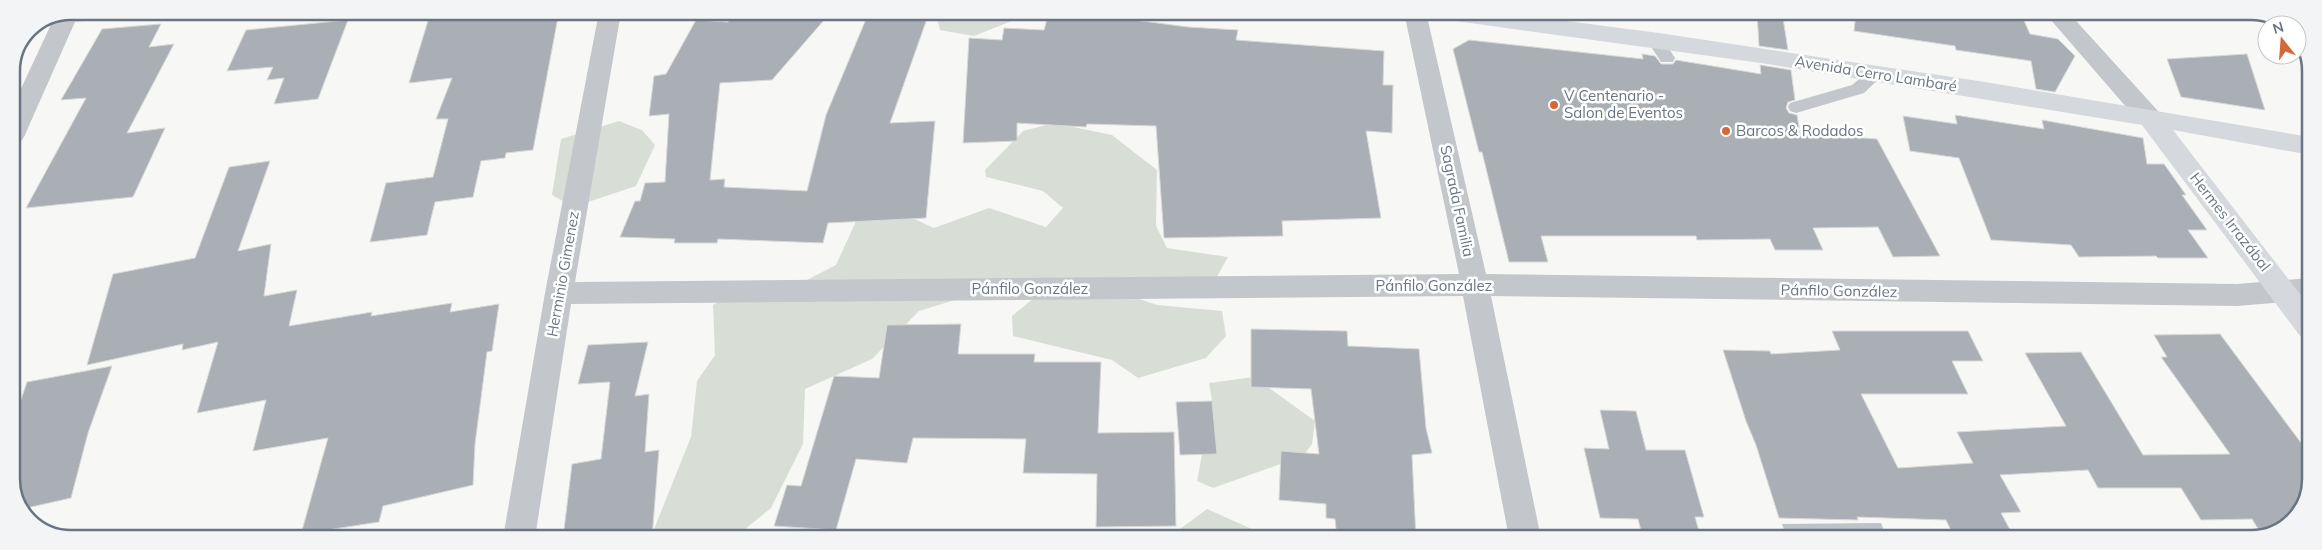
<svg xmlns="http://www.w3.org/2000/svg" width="2322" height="550" font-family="Mulish,sans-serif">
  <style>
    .green { fill: #d8ded6 }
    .water { fill: #bcc4c9 }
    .building { fill: #a9afb5; stroke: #d9d9d7 }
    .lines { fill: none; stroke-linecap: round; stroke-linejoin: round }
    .lane { fill: #c3c6ca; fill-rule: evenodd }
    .street { fill: #c3c6ca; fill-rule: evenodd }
    .secondary { fill: #d5d8dc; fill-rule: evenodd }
    .poi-dot { fill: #d36939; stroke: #fff; stroke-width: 2 }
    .labels { text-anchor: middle; stroke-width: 5; stroke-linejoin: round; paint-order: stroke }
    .street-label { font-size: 15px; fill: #697583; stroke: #fff }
    .poi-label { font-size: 15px; fill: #697583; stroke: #fff; text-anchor: start }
    .rim { fill: none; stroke: #697583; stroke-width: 2.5 }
  </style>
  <rect width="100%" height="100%" fill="#f7f7f5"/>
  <path class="green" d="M939,12H1012L1022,17L974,36L940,30L936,14Z
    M619,121L642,130L655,145L636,186L573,207L552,195L561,139Z
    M1054,123L1112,135L1157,170L1156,226L1167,248L1228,257L1215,280L1116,291L1157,305L1222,311L1226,336L1206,358L1138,378L1112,360L1013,336L1012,316L1035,297L1017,281L919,311L872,359L805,389L803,444L771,508L739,534L726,538H660L652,534L691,437L697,381L715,355L713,305L742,287L805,281L836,265L857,219L886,206L934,228L989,208L1046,227L1063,208L1043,191L986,177L985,170L1023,131Z
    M1254,377L1315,421L1312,444L1303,456L1213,488L1197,481L1212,401L1209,383Z
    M1207,509L1272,538H1168Z"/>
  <path class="water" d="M1881,523L1887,539L1787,538L1782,524Z"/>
  <path class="building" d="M431,11L559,12L533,150L506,153L505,158L481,161L473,197L435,202L427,235L370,242L386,183L433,177L448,119H436L452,78L409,83Z
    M733,12H831L772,80L720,83L710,180L725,179L724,187L807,191L826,115L869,12H926L925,16H928L890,123L935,121L926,218L828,223L823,243L718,239L717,243H674L675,239L620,237L635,201H640L645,183L665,182L669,114L649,116L654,76L666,74L696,20L728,22Z
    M1049,12H1096V15L1188,27L1238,30L1236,40L1384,51L1383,85H1393L1392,133L1366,131L1381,218L1282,221L1283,236L1164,238L1156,126L1087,124L1086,127L1017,123V141L963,143L969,38L1002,40L1004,28L1044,30Z
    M1757,12H1782L1788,50L1759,46Z
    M1856,12H2020L2030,34L2058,39L2075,56L2055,92L2036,89L2031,61L1956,50L1955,46L1854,31Z
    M348,20L318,99L274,104L284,78L267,80L273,67L227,71L246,30Z
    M161,24L149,47L174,44L127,133L165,128L133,197L26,208L86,98L61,100L102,29Z
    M1469,40L1643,59L1642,54L1655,56L1661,64H1673L1676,60L1761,74L1760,65L1791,70L1795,100L1788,102L1786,108L1789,113L1797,115L1800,133L1877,139L1940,256L1893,257L1878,227L1813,228L1823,250H1775L1770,239L1697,240L1696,236H1541L1548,262H1509L1482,152H1479L1453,49Z
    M2247,54L2265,110L2181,97L2167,59Z
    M1955,115L2044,129L2042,120L2143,138L2147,164H2164L2186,195H2182L2207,230H2188L2208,258H2158L2156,256L2079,257L2071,245L1991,240L1959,158L1910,151L1903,116L1957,124Z
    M270,161L238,251L271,244L264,296L297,290L289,326L372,312L371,316L452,303L450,312L499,304L492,351L487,352L475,444L473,485L383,506L379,522L301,534L328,438L253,451L266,400L197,413L218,342L182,350L183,344L87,365L113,274L195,258L229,167Z
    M961,324L958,354H1035L1034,362H1101L1098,433L1174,432L1176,526L1096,527L1097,474L1023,473L1026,439L913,438L907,463L856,459L836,530L774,526L787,485L801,486L834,376L879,378L887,325Z
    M1251,329L1347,331L1348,346L1419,349L1426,428L1432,453L1412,455L1416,538H1337L1335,519L1326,518V504L1279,500L1281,451L1319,454L1311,389L1251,387Z
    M1832,331H1968L1983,361H1952L1968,394H1861L1898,468L1973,463L1957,432L2066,426L2025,353L2081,352L2143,455L2230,454L2161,357H2167L2154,335L2220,334L2310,455V491L2290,524L2262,535L2252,519L2201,520L2181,488H2098L2088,470L2000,475L2021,512L2001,513L2015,539H1955L1946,520L1857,517L1858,520L1779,518L1756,445L1746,421L1723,350L1770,351L1771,354L1840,350Z
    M648,342L635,396L649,394L645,452L659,450L652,538H563L572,464L601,459L610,382L578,384L588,345Z
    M112,366L88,433L71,498L22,509L12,487V426L27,382Z
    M1212,401L1217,454L1180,455L1176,402Z
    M1600,410L1636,411L1646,450H1685L1704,517H1695L1701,538H1643L1638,519L1600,518L1584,448L1609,449Z"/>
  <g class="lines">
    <path class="lane" d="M1654,34L1660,35L1675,58L1673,62H1661L1646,39L1648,35Z
      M1876,69L1882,70L1884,74L1864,93L1796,113L1790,111L1788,107L1790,103L1852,85L1870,70Z"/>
    <path class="street" d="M71,11H76L78,15L24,137L20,143L11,146V110L54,18Z
      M599,12H621L575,282L1459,274L1404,12H1426L1486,274L2237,284L2310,278V300L2237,306L1491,296L1541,538H1509L1463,296L571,304L535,538H503L545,293Z
      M2044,12H2068L2158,111L2161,117L2158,123L2149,125L2140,123Z"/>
    <path class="secondary" d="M71,11H117L114,16C100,20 64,25 52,19Z
      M1430,12H1498L1659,33L1985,82L2310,137V155L2173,130L2310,307V339L2300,336L2142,125L1768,64L1441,19L1433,17Z"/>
  </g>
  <g class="poi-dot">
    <circle cx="1554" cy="105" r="5"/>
    <circle cx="1726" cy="131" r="5"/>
  </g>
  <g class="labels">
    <g class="street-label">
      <text transform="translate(1876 74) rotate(9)" y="5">Avenida Cerro Lambaré</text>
      <text transform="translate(1457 201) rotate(78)" y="5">Sagrada Familia</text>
      <text transform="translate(2230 222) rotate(52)" y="5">Hermes Irrazábal</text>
      <text transform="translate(563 274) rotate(-80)" y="5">Herminio Gimenez</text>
      <text x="1434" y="291">Pánfilo González</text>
      <text x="1030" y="294">Pánfilo González</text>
      <text transform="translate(1839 291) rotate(1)" y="5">Pánfilo González</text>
    </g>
    <g class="poi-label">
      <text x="1564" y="101">V Centenario -<tspan x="1564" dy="17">Salon de Eventos</tspan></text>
      <text x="1736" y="136">Barcos &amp; Rodados</text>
    </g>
  </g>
  <path d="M0 0H2322V550H0ZM71 20H2251A51 51 0 0 1 2302 71V479A51 51 0 0 1 2251 530H71A51 51 0 0 1 20 479V71A51 51 0 0 1 71 20Z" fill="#f3f4f5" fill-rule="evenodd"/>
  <path class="rim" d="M71 20H2251A51 51 0 0 1 2302 71V479A51 51 0 0 1 2251 530H71A51 51 0 0 1 20 479V71A51 51 0 0 1 71 20Z"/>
  <g transform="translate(2282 40) rotate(343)"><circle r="24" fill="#ffffff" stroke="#c3c8cd"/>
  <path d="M0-4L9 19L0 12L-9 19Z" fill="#d36939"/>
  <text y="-8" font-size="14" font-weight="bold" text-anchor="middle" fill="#697583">N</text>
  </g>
</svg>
